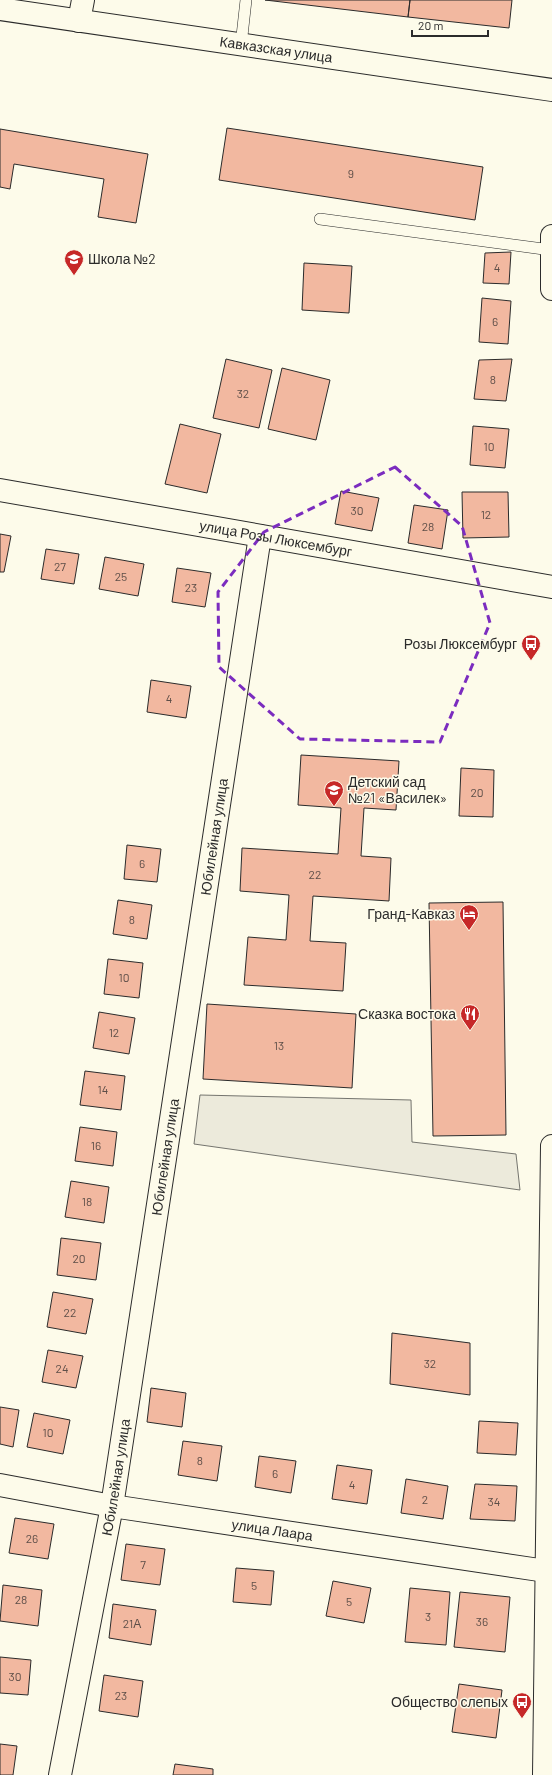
<svg xmlns="http://www.w3.org/2000/svg" width="552" height="1775" font-family="Barlow,sans-serif">
  <style>
    .parking { fill: #eceadb; stroke: #74746e }
    .building { fill: #f2b8a0; stroke: #2b2b2b }
    .lines { fill: none; stroke-linecap: round; stroke-linejoin: round }
    .service-casing { stroke: #2b2b2b; stroke-width: 12 }
    .minor-casing { stroke: #2b2b2b; stroke-width: 24 }
    .tertiary-casing { stroke: #2b2b2b; stroke-width: 24 }
    .secondary-casing { stroke: #2b2b2b; stroke-width: 24 }
    .service { stroke: #fdfbea; stroke-width: 11 }
    .minor { stroke: #fdfbea; stroke-width: 22 }
    .tertiary { stroke: #fdfbea; stroke-width: 22 }
    .secondary { stroke: #fdfbea; stroke-width: 22 }
    .marked { fill: none; stroke: #7b2cbf; stroke-width: 3; stroke-dasharray: 8 5; stroke-linejoin: round }
    .labels { text-anchor: middle; stroke-width: 3; stroke-linejoin: round; paint-order: stroke }
    .number-label { font-size: 12px; fill: #5d4e48 }
    .street-label { font-size: 14px; fill: #2b2b2b; stroke: #fdfbea }
    .poi-label { font-size: 14px; fill: #2b2b2b; stroke: #fdfbea; text-anchor: end }
  </style>
  <rect width="100%" height="100%" fill="#fdfbea"/>
  <path class="parking" d="M200,1095L411,1100L412,1142L516,1154L520,1190L194,1144Z"/>
  <path class="building" d="M265,0H410L408,17Z
    M410,0H512L509,28L408,17Z
    M227,128L483,167L475,220L219,180Z
    M0,129L148,154L136,223L98,217L104,179L14,164L10,189L0,187Z
    M511,252L509,284L483,283L485,253Z
    M304,263L352,266L349,313L302,310Z
    M482,298L511,301L508,344L479,342Z
    M226,359L272,370L259,428L213,418Z
    M512,359L506,401L474,399L479,360Z
    M282,368L330,380L316,440L268,429Z
    M180,424L221,434L207,493L165,484Z
    M473,426L509,429L505,468L470,465Z
    M341,491L379,498L372,531L335,524Z
    M462,492H508L509,537L463,538Z
    M414,505L448,510L442,549L408,543Z
    M0,534L11,536L4,572H0Z
    M46,549L79,554L74,584L41,579Z
    M105,557L144,564L138,596L99,589Z
    M177,568L211,573L205,607L172,602Z
    M151,680L191,686L186,718L147,712Z
    M301,755L399,761L396,810L364,808L361,856L391,858L389,901L313,896L310,941L346,943L343,991L244,985L248,937L286,940L289,895L240,891L242,848L338,854L341,808L298,805Z
    M461,768L494,770L493,817L459,816Z
    M127,845L161,849L157,882L124,879Z
    M118,900L152,905L147,939L113,934Z
    M503,902L506,1135L433,1136L429,903Z
    M108,959L143,963L139,998L104,994Z
    M207,1004L356,1014L352,1088L203,1079Z
    M99,1012L135,1018L129,1054L93,1048Z
    M85,1071L125,1076L121,1110L80,1105Z
    M80,1127L117,1132L113,1166L75,1161Z
    M71,1181L109,1187L104,1223L65,1217Z
    M61,1238L101,1243L96,1280L57,1275Z
    M53,1292L93,1299L86,1334L47,1327Z
    M392,1333L470,1343V1395L390,1384Z
    M48,1350L83,1356L76,1388L42,1382Z
    M151,1388L186,1393L182,1427L147,1422Z
    M0,1407L19,1410L13,1447L0,1444Z
    M34,1413L70,1420L63,1454L27,1447Z
    M479,1421L518,1423L516,1455L477,1453Z
    M183,1441L222,1446L217,1481L178,1475Z
    M259,1456L296,1461L291,1493L255,1487Z
    M337,1465L372,1470L367,1504L332,1499Z
    M406,1479L448,1486L443,1519L401,1513Z
    M475,1484L517,1486L515,1521L470,1519Z
    M15,1518L54,1524L48,1559L9,1553Z
    M126,1544L165,1549L160,1585L121,1580Z
    M236,1568L274,1571L271,1605L233,1602Z
    M333,1581L371,1588L364,1623L326,1616Z
    M3,1585L42,1590L38,1626L0,1621Z
    M410,1588L450,1592L446,1645L405,1642Z
    M460,1592L510,1597L505,1652L454,1647Z
    M113,1604L156,1610L151,1645L109,1638Z
    M0,1657L31,1660L28,1695L0,1693Z
    M104,1675L143,1681L138,1717L99,1711Z
    M459,1684L502,1690L496,1738L452,1732Z
    M0,1744L17,1746L13,1775H0Z
    M175,1764L213,1769V1775H173Z"/>
  <g class="lines">
    <g class="service-casing">
      <path id="service" d="M241,45L246,0
        M320,219L551,250"/>
    </g>
    <g class="minor-casing">
      <g id="minor">
        <path id="s1" d="M0,490L552,587"/>
        <path id="s2" d="M60,1775L112,1506L260,536"/>
      </g>
    </g>
    <g class="tertiary-casing">
      <g id="tertiary">
        <path id="s3" d="M0,1485L112,1506L546,1571"/>
      </g>
    </g>
    <g class="secondary-casing">
      <g id="secondary">
        <path id="s4" d="M0,9L552,90"/>
        <path d="M79,21L83,0"/>
        <path d="M552,236V289"/>
        <path d="M544,1775L552,1146"/>
      </g>
    </g>
    <use href="#service" class="service"/>
    <use href="#minor" class="minor"/>
    <use href="#tertiary" class="tertiary"/>
    <use href="#secondary" class="secondary"/>
  </g>
  <path class="marked" d="M395,467L462,526L490,623L440,742L300,739L219,667L218,592L264,532Z"/>
  <defs>
    <g id="school-pin" transform="scale(1)"><path d="M0 17L-7.5 6A9.5 9.5 0 1 1 7.5 6Z" fill="#c62828" stroke="#fdfbea"/><path d="M0-5L7-2L0 1L-7-2ZM-4 1L0 2.5L4 1V4Q0 6-4 4Z" fill="#fff"/></g>
    <g id="bus-pin" transform="scale(1)"><path d="M0 17L-7.5 6A9.5 9.5 0 1 1 7.5 6Z" fill="#c62828" stroke="#fdfbea"/><path d="M-5-6H5V4H4V6H2V4H-2V6H-4V4H-5ZM-3.5-4V0h7V-4ZM-3.5 1.2v1.5H-2V1.2ZM2 1.2v1.5H3.5V1.2Z" fill="#fff"/></g>
    <g id="hotel-pin" transform="scale(1)"><path d="M0 17L-7.5 6A9.5 9.5 0 1 1 7.5 6Z" fill="#c62828" stroke="#fdfbea"/><path d="M-6-4.5h1.5V1H6V5H4.5V3h-9V5H-6ZM-4 0a1.8 1.8 0 1 1 3.6 0ZM.5 0V-2.5h3Q6-2.5 6 0Z" fill="#fff"/></g>
    <g id="restaurant-pin" transform="scale(1)"><path d="M0 17L-7.5 6A9.5 9.5 0 1 1 7.5 6Z" fill="#c62828" stroke="#fdfbea"/><path d="M-5-6h1v4h1v-4h1v4h1v-4h1v5L-1.5 .5V6h-2V.5L-5-1ZM5-6V6H3V1.5H1.5Q1.5-4 5-6Z" fill="#fff"/></g>
  </defs>
  <g fill-rule="evenodd">
    <use href="#school-pin" x="74" y="259"/>
    <use href="#bus-pin" x="531" y="644"/>
    <use href="#school-pin" x="334" y="790"/>
    <use href="#hotel-pin" x="469" y="914"/>
    <use href="#restaurant-pin" x="470" y="1014"/>
    <use href="#bus-pin" x="522" y="1702"/>
  </g>
  <g class="labels">
    <g class="number-label">
      <text x="351" y="178">9</text>
      <text x="497" y="272">4</text>
      <text x="495" y="326">6</text>
      <text x="493" y="384">8</text>
      <text x="243" y="398">32</text>
      <text x="489" y="451">10</text>
      <text x="357" y="515">30</text>
      <text x="486" y="519">12</text>
      <text x="428" y="531">28</text>
      <text x="60" y="571">27</text>
      <text x="121" y="581">25</text>
      <text x="191" y="592">23</text>
      <text x="169" y="703">4</text>
      <text x="477" y="797">20</text>
      <text x="142" y="868">6</text>
      <text x="315" y="879">22</text>
      <text x="132" y="924">8</text>
      <text x="124" y="982">10</text>
      <text x="114" y="1037">12</text>
      <text x="279" y="1050">13</text>
      <text x="103" y="1094">14</text>
      <text x="96" y="1150">16</text>
      <text x="87" y="1206">18</text>
      <text x="79" y="1263">20</text>
      <text x="70" y="1317">22</text>
      <text x="430" y="1368">32</text>
      <text x="62" y="1373">24</text>
      <text x="48" y="1437">10</text>
      <text x="200" y="1465">8</text>
      <text x="275" y="1478">6</text>
      <text x="352" y="1489">4</text>
      <text x="425" y="1504">2</text>
      <text x="494" y="1506">34</text>
      <text x="32" y="1543">26</text>
      <text x="143" y="1569">7</text>
      <text x="254" y="1590">5</text>
      <text x="21" y="1604">28</text>
      <text x="349" y="1606">5</text>
      <text x="428" y="1621">3</text>
      <text x="482" y="1626">36</text>
      <text x="132" y="1628">21А</text>
      <text x="15" y="1681">30</text>
      <text x="121" y="1700">23</text>
    </g>
    <g class="street-label">
      <text dy="5" stroke="none"><textPath href="#s4" startOffset="279">Кавказская улица</textPath></text>
      <text dy="5" stroke="none"><textPath href="#s1" startOffset="280">улица Розы Люксембург</textPath></text>
      <text dy="5" stroke="none"><textPath href="#s2" startOffset="951">Юбилейная улица</textPath></text>
      <text dy="5" stroke="none"><textPath href="#s2" startOffset="627">Юбилейная улица</textPath></text>
      <text dy="5" stroke="none"><textPath href="#s2" startOffset="303">Юбилейная улица</textPath></text>
      <text dy="5" stroke="none"><textPath href="#s3" startOffset="276">улица Лаара</textPath></text>
    </g>
    <g class="poi-label">
      <text x="88" y="264" text-anchor="start">Школа №2</text>
      <text x="517" y="649">Розы Люксембург</text>
      <text x="348" y="787" text-anchor="start">Детский сад<tspan x="348" dy="16">№21 «Василек»</tspan></text>
      <text x="455" y="919">Гранд-Кавказ</text>
      <text x="456" y="1019">Сказка востока</text>
      <text x="508" y="1707">Общество слепых</text>
    </g>
  </g>
  <path d="M412 30v6h76v-6" fill="none" stroke="#2b2b2b" stroke-width="2"/>
  <text x="418" y="30" font-size="12" fill="#2b2b2b" stroke="#fdfbea" stroke-width="3" paint-order="stroke">20 m</text>
</svg>
